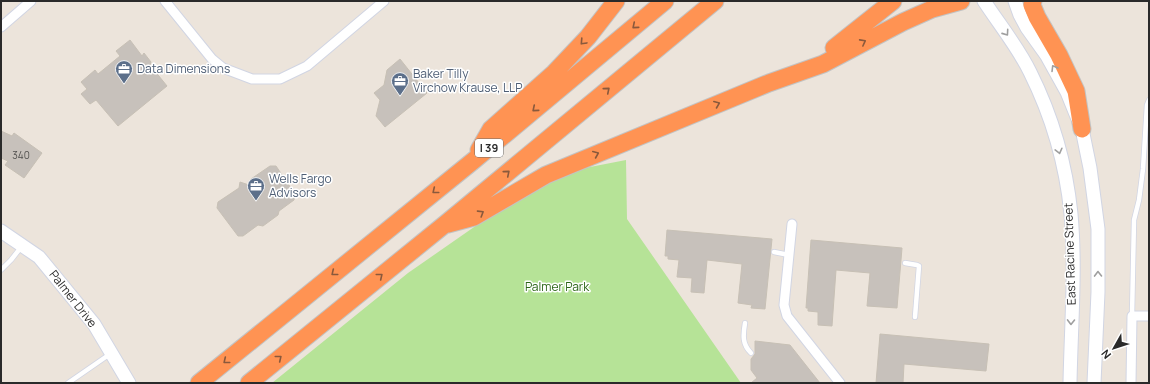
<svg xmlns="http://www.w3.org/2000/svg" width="1150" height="384" font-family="Manrope,sans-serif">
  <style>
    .green { fill: #b6e397 }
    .building { fill: #c7c1bb; stroke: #c7c0b5 }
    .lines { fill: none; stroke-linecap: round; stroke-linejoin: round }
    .lane-casing { stroke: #d1d5e3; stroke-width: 6 }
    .street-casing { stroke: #d1d5e3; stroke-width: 11 }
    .secondary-casing { stroke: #d1d5e3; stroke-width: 15 }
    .highway-casing { stroke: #c3c3c3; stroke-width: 19 }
    .lane { stroke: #fff; stroke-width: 4.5 }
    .street { stroke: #fff; stroke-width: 9 }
    .secondary { stroke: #fff; stroke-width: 13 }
    .highway { stroke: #ff9353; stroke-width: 17 }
    .oneway { stroke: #8a593c }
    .oneway2 { stroke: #9f9f9f }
    .labels { text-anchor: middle; stroke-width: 3; stroke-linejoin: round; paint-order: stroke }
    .number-label { font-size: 10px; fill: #51504e }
    .shield { fill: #fff; stroke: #6a6a6a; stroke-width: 1 }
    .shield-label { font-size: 11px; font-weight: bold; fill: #2a2a2a }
    .service-label { font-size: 12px; fill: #4e5e75; stroke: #fff; text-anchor: start }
    .street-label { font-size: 12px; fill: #2a2a2a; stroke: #fff }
    .park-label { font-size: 12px; fill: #2e6719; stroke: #fff }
  </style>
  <rect width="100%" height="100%" fill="#ece4db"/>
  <path class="green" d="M626,160L627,219L741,383H272L408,273L549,175Z"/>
  <path class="building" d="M130,40L142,56L144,53L151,62L150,65L167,86L118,126L96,100L90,104L81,94L87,89L81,82L95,70L98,74L120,56L116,51Z
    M400,59L427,93L385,127L376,116L380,100L374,93L384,85L387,70Z
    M1,131L12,136L14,133L42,153L24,178L5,165L8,161L1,158Z
    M270,166H276L295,194L294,200L279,211L278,215L263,226L258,225L243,236H238L217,208L218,202L239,188L240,182L249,185L251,179Z
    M667,230L772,239L765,309L751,308L752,305L738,303L742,264L707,260L704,293L691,292L692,278L677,277L679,260L668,259V256H665Z
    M811,240L902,248L897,308L867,306L870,273L836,270L832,326L818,325V312L808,311V308H806Z
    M880,334L989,344L986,371L904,364L903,383H876Z
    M755,341L790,345L820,383H751L757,378L751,370V359L755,354Z"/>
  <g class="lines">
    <g class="lane-casing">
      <path id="lane" d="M774,252L789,255
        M905,263L917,265L919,266L915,317
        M1,270L11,260L22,246
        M1132,316L1134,220L1139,200L1143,169L1147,105L1149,100
        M745,323C743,335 742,344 751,353
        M68,383L110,354"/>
    </g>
    <g class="street-casing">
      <path id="street" d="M165,1L212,59L223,68L252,79H280L307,66L384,1
        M1,27L31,1
        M792,224L784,305L787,316L840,383
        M1131,383L1132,316H1149"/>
    </g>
    <g class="secondary-casing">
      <path id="secondary" d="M984,1C999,24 1018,47 1030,72C1052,116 1066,164 1071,214C1076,269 1071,327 1070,383
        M1015,1L1020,15L1027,28L1047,56L1067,92L1082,129L1090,168L1098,229V292L1094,383
        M1,231L39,257L94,324L129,383"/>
    </g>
    <g class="highway-casing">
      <path id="highway" d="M1033,1L1032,5L1037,17L1059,55L1076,91L1082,129
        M834,48L893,1
        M479,150L491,129L554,73L588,37L616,1
        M448,224L474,217L546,175L769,83L823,64L903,22L932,9L961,1
        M199,383L473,161L665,1
        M249,383L444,225L715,1"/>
    </g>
    <use href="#lane" class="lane"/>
    <use href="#street" class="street"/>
    <use href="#secondary" class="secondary"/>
    <use href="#highway" class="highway"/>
  </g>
  <defs><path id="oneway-chevron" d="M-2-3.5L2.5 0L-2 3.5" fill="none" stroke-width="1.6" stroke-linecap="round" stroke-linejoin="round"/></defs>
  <g class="oneway">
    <use href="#oneway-chevron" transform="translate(635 26) rotate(140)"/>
    <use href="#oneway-chevron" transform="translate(583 42) rotate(133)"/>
    <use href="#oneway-chevron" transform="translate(863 42) rotate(-28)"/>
    <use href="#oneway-chevron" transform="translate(607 90) rotate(-40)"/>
    <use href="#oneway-chevron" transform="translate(717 104) rotate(-22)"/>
    <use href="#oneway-chevron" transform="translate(535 109) rotate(140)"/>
    <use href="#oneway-chevron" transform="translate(596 154) rotate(-23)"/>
    <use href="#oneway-chevron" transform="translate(507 173) rotate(-40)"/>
    <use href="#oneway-chevron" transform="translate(435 191) rotate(141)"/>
    <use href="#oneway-chevron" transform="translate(481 213) rotate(-32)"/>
    <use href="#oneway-chevron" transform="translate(334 273) rotate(141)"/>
    <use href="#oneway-chevron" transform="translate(380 276) rotate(-39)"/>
    <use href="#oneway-chevron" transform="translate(279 358) rotate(-39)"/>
    <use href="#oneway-chevron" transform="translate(226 361) rotate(141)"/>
  </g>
  <g class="oneway2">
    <use href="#oneway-chevron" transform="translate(1006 33) rotate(55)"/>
    <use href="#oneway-chevron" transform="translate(1054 68) rotate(-121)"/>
    <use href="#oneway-chevron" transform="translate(1059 151) rotate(76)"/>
    <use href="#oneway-chevron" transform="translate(1098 274) rotate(-91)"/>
    <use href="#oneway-chevron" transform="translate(1071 322) rotate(91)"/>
  </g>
  <defs>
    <g id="office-pin" transform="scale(0.9)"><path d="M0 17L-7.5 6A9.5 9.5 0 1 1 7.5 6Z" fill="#5c6f8a" stroke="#fff"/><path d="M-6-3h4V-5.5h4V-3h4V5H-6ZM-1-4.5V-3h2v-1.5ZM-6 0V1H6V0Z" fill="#fff"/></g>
  </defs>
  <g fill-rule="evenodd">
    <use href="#office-pin" x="124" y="69"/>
    <use href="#office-pin" x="400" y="81"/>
    <use href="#office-pin" x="256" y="186"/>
  </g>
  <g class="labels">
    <g class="number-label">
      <text x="21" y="159">340</text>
    </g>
    <rect class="shield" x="475" y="139" width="28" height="18" rx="3"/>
    <g class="shield-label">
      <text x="489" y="152">I 39</text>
    </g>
    <g class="service-label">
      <text x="137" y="73">Data Dimensions</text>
      <text x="413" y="78">Baker Tilly<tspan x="413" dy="14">Virchow Krause, LLP</tspan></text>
      <text x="269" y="183">Wells Fargo<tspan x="269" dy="14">Advisors</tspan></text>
    </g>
    <g class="street-label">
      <text transform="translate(1070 254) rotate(-92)" y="4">East Racine Street</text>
      <text transform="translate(73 299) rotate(52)" y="4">Palmer Drive</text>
    </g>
    <g class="park-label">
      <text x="557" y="291">Palmer Park</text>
    </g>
  </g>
  <rect width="1150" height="384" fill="none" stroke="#2a2a2a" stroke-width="4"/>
  <g transform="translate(1114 348) rotate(231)" stroke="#ffffff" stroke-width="3" paint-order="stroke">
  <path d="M0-3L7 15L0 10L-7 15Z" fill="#2a2a2a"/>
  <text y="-6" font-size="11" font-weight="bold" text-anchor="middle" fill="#2a2a2a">N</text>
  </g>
</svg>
